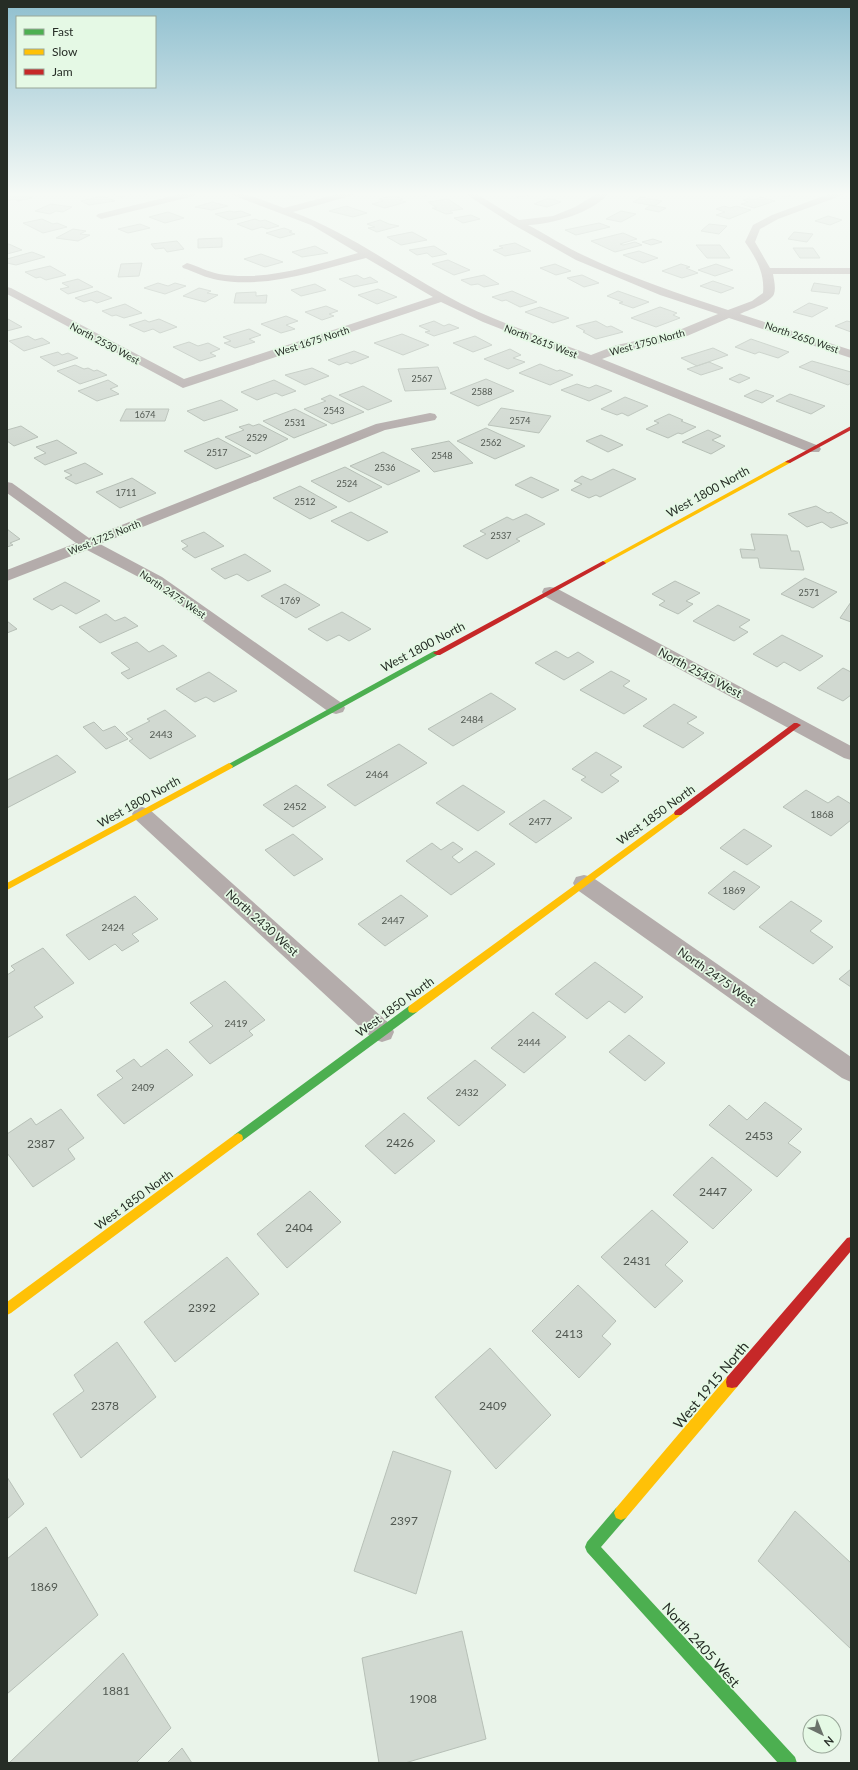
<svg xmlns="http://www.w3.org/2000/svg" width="858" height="1770" font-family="Lato,sans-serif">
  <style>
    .building { fill: #d1d9d1; stroke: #b7c0b7 }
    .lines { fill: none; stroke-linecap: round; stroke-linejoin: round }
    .street { fill: #b4acab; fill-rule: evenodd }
    .fast { fill: #4caf50; fill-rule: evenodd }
    .slow { fill: #ffc107; fill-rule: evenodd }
    .jam { fill: #c62828; fill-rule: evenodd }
    .labels { text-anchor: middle; stroke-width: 3.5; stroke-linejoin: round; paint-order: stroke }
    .far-number-label { font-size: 9px; fill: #515851 }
    .far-street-label { font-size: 10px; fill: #262d26; stroke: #e5f9e5 }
    .number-label { font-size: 10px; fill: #515851 }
    .street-label { font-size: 12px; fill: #262d26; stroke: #e5f9e5 }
    .near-number-label { font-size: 12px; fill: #515851 }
    .near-street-label { font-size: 14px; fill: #262d26; stroke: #e5f9e5 }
  </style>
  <rect width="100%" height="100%" fill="#eaf4ea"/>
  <path class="building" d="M7,193H21L32,198L18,201L15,199L7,201Z
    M111,193H145L147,194L136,196L131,194L121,197Z
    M282,193H316L293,197Z
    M406,193H435L424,196L417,193L412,195Z
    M509,193H528L531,195L518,197Z
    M772,193H798L785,197Z
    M393,195L403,199L399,200L406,202L385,208L372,204L383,201L379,199Z
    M103,196L115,201L89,205L81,201Z
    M641,197L662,201L654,206L633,202Z
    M761,197L775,201L754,208L741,204L748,202L743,200L749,198L754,200Z
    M548,198L561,202L547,207L534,204Z
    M448,199L463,209L450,211L453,213L446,214L432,208H437L428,202Z
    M212,202L228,206L212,210L195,207Z
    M51,204L72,207L63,212L56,211L50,214L35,211Z
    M651,205L666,208L659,212L645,209Z
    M346,206L367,213L353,217L329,211Z
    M724,206L730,208L736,206L751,210L729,219L716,215L725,212L716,209Z
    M230,211L234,212L241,211L251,215L229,220L215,214Z
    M621,211L636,214L621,222L606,219Z
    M168,212L184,218L165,223L149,217Z
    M471,215L480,219L463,223L454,218Z
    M828,216L842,220L830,225L815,221Z
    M42,219L53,224L57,223L67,227L43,233L23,223Z
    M255,219L260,221L265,220L279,226L267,229L262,227L252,230L237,224Z
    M380,220L389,224L399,226L377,232L368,228L375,227L367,224Z
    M599,223L610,227L576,235L565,230Z
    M140,224L150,228L128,233L118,229Z
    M709,224L727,226L719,234L701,231Z
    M284,228L292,231L289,232L295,234L280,238L266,233Z
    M73,229L86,231L80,234L90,235L78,241L56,238Z
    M412,232L427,240L401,245L387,237Z
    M794,232L813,234L807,242L788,239Z
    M623,233L637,239L620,244L623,245L635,242L642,245L615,252L591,241Z
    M222,238V247L198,248V239Z
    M653,239L662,242L651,245L642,242Z
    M177,241L184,249L167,252L164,248L155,249L151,244Z
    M515,243L531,251L505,256L493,250L503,248L499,246Z
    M7,244H9L22,250L7,254Z
    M696,245H720L730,258H707Z
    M315,246L328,253L302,257L292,252Z
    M434,246L447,254L432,257L427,253L417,255L409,250Z
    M793,248H813L820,258H800Z
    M639,251L658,258L643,263L623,255Z
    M32,252L45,257L16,265L7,263V259Z
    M261,254L283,262L265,267L244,259Z
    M448,260L470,270L454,275L432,264Z
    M142,263L139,276L118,277L121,264Z
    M555,264L571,271L556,275L540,268Z
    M681,264L690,267L686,268L698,273L682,278L662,271Z
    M716,264L733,270L715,276L698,270Z
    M50,266L66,275L46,280L40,277L36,278L25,272Z
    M357,275L364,279L370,277L378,282L354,287L339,279Z
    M484,275L499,284L484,287L478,284L471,285L461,280Z
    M582,275L599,283L584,287L567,278Z
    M78,279L93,287L68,294L60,289L69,287L62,283Z
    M713,281L734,288L721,293L700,286Z
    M158,283L168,286L175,283L186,286L165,294L144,288Z
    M814,283L841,287L839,294L811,291Z
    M315,284L326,290L301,296L291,290Z
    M199,288L211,291L207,293L218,295L205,302L183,296Z
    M378,289L397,297L377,304L358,295Z
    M97,291L112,298L97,303L91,300L84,302L75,298Z
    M512,291L537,302L520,307L506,300L502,301L492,297Z
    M618,291L649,302L633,308L619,303L623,302L607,296Z
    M256,292V296L267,295L266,303H234L236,293Z
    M809,303L828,308L812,317L793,312Z
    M125,304L142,313L124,318L116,315L112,316L102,311Z
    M326,306L338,311L329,314L334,316L322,320L305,312Z
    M540,307L569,318L553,323L525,312Z
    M660,307L677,313L673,315L680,318L656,327L631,318Z
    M286,316L298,321L286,325L295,329L281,333L261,324Z
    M7,319H8L22,327L7,331Z
    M159,319L177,327L160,333L153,329L144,332L129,325L145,320L149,322Z
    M434,321L444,326L449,324L459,328L434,336L425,332L430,331L419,326Z
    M596,321L607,327L611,326L623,332L596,339L583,332L585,331L576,326Z
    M847,321L851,322V332L835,326Z
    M249,329L261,335L249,339L255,342L235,348L224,343L231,341L223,337Z
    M402,334L429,345L403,355L374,343Z
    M28,336L35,340L42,338L50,343L24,351L9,341Z
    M475,336L492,345L473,352L453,343Z
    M751,339L789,352L778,358L759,352L755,354L735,347Z
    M189,342L198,346L208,343L220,349L210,353L216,356L200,361L173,347Z
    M713,348L728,355L697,366L681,358Z
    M510,349L521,355L513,358L525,362L508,369L484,359Z
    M354,351L369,357L351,364L347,362L339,365L328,360Z
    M58,352L62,355L68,353L78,358L54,366L40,357Z
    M812,361L851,372V383L848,385L799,367Z
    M709,362L723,368L701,375L687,369Z
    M540,364L557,371L560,370L573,375L550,385L519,373Z
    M75,365L84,369L88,368L94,371L97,370L107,375L80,384L57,371Z
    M438,367L446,389L405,391L398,369Z
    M312,368L329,376L305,385L285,375Z
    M740,374L750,378L739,383L729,379Z
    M486,379L514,391L478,406L450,393Z
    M108,380L118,386L110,389L119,394L97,401L78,391Z
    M274,380L296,391L282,396L276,393L257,400L241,392Z
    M577,384L589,388L596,385L612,391L589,401L561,390Z
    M363,386L392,401L368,410L339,395Z
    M756,390L774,396L762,403L744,396Z
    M790,394L825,406L811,414L776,401Z
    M330,395L364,412L332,424L304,409L326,401L321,399Z
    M625,397L648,406L628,416L622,413L617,415L601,409Z
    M221,400L238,410L204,421L187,411Z
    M501,408L551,416L539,433L488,425Z
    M126,409H169L165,421H120Z
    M295,409L327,425L294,438L263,421Z
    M669,414L683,420L681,421L696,427L682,434L678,433L668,438L646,429L659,423L654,421Z
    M249,424L253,426L259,424L288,439L256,454L225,437L244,430L239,427Z
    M21,426L38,437L14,446L7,441V430Z
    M486,428L525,446L495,459L457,441Z
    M708,430L721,436L712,440L725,446L711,454L682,442Z
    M601,435L623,445L608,452L586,441Z
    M218,438L251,456L216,469L184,451Z
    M57,440L77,453L45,465L34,458L46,453L36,447Z
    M449,441L473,463L434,472L411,449Z
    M383,452L420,471L388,485L350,466Z
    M85,463L103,474L76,484L65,478L72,475L64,471Z
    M345,467L382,487L349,502L311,481Z
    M613,469L636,479L600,497L596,495L589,498L571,490L582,484L574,481L582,476L591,480Z
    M531,477L559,490L542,498L515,485Z
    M132,478L156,493L120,508L96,492Z
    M300,486L337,507L310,519L273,498Z
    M816,506L828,513L831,512L848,523L831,528L822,522L807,527L788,514Z
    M351,512L388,532L368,541L331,521Z
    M526,514L545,524L516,539L520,541L487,559L463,546L486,534L480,531L507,517L513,520Z
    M7,529L20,539L10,543L13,545L7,547Z
    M204,532L224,546L195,558L182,549L188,546L181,541Z
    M751,534L787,535L791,551H799L804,570L760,568L758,558H742L740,549L755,550Z
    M245,554L271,571L248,581L237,574L225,579L211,569Z
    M805,578L837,592L813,608L781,594Z
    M675,581L700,593L686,601L693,604L678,614L659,605L665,601L652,594Z
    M65,582L100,601L76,614L61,605L52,610L33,599Z
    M285,584L320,605L296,618L261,596Z
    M851,602V622L840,618Z
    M718,605L750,620L739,627L748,632L734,641L693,621Z
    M342,612L371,629L349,641L339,635L327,641L308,629Z
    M106,614L115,621L125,617L138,626L100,643L79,627Z
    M7,621L17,629L7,633Z
    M782,635L823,656L800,671L784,662L777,667L753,654Z
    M137,642L149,652L163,645L177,656L128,679L121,673L130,669L111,653Z
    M556,651L568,658L578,652L594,662L564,680L535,663Z
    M843,668L851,672V695L843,701L817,688Z
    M611,671L630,681L623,686L647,699L624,714L580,690Z
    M209,672L237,691L214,702L206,697L195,702L176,689Z
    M491,693L516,709L453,746L428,729Z
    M674,704L697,717L687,723L704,733L683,748L643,726Z
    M165,710L196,736L150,759L129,741L133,739L126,733L150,721L147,719Z
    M94,722L103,731L115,726L128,739L106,749L83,727Z
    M399,744L427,763L355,806L327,785Z
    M596,752L622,767L610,775L619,781L602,793L581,780L586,777L572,769Z
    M57,755L76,772L7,808V780Z
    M296,785L326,807L293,827L263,805Z
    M463,785L505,812L478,831L436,803Z
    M806,790L828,803L838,796L851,804V820L831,836L783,807Z
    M544,800L572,818L536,843L509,824Z
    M744,829L772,846L747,865L720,848Z
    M293,834L323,859L294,876L265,850Z
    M453,842L463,849L452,857L459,863L476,851L495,864L451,895L406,861L432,843L441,850Z
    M734,871L760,887L734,910L708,893Z
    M401,895L428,916L385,946L358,924Z
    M135,896L158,919L132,934L139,941L122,951L115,944L89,960L66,935Z
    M791,901L822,921L810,931L833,947L813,964L759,927Z
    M43,948L74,983L34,1007L43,1017L7,1038V975L15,970L11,966Z
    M595,962L643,997L625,1013L609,1001L587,1019L555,994Z
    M851,969V987L839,979Z
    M225,981L265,1020L249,1031L253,1035L210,1064L189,1042L213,1026L190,1003Z
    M533,1012L566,1037L524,1073L491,1048Z
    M629,1035L665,1063L645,1081L609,1052Z
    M167,1049L193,1075L124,1124L97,1095L123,1078L116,1071L134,1059L141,1067Z
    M475,1060L506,1085L459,1126L427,1098Z
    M765,1102L802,1129L788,1143L801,1152L777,1177L709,1125L729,1105L747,1120Z
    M61,1109L84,1138L68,1149L75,1159L33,1187L7,1153V1134L31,1118L36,1125Z
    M404,1113L435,1141L395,1174L365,1146Z
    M712,1157L752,1190L713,1229L673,1195Z
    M310,1191L341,1222L287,1268L257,1234Z
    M652,1210L688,1242L665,1265L683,1281L655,1308L601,1257Z
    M227,1257L259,1294L175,1362L144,1322Z
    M578,1285L616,1321L602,1336L611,1344L579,1378L532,1331Z
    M117,1342L156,1397L81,1458L53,1414L84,1391L74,1375Z
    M490,1348L551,1415L496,1469L435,1397Z
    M393,1451L451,1471L416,1594L354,1571Z
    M7,1477L24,1504L7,1519Z
    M795,1511L851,1563V1649L758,1561Z
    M46,1527L98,1615L7,1694V1559Z
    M462,1631L486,1739L405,1763H379L362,1658Z
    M123,1653L171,1728L136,1763H9Z
    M182,1748L192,1763H167Z"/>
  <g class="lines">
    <path class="street" d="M184,193H200L198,195L101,219L96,216L98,214Z
      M230,193H243L284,208L341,193H356L354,195L293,212C347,232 394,267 445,295C491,321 542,336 591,355L617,345L672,333L718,314L660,295L576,260L514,225L464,193H475L519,220L553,216L575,207L598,193H609C593,213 552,224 528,225C547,235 565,247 585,256C631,278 680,294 728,310L752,301L763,293C765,273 756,258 745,242L753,225L772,215L832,193H845L843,195L778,219L760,229L755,242L770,268H851V274H773C774,280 776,288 774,294C770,303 748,310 740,314L851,350V358L729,318L680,339L624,351L602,359L819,446L821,449L819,452H809L587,362L483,322L441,302L183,388L7,294V287L11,288L184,379L433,297L366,258C319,270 267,289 218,280C206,278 195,272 183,268L182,266L187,263C198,266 208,272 219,274C266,282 314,265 358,253L311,225L232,195Z
      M430,413L435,414L437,417L435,420L385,430L100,544L162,577L343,704L345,708L343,712L336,714L329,712L150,583L87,550L7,581V570L76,543L7,493V482L12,483L89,538L376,424Z
      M550,587L556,588L851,746V760L844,758L544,596L542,592L544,588Z
      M142,807L149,809L391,1025L394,1032L391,1039L382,1042L373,1039L135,819L132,814L135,809Z
      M584,875L592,877L851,1057V1082L842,1078L576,889L573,883L576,877Z"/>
    <path class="fast" d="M434,651H437L441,653L232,768H226L225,766Z
      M413,1005L417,1006L418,1009L417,1012L242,1141L238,1143L234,1141L233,1138L234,1135L409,1006Z
      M621,1506L626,1508L628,1513L626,1518L601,1547L795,1757L797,1763H778L587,1552L585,1547L587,1542L616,1508Z"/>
    <path class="slow" d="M788,460L791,462L790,463L605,564L600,563Z
      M229,763L233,766L232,768L7,890V883Z
      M678,810L681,811L682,813L681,815L417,1012L413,1013L409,1012L408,1009L409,1006Z
      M238,1133L242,1135L243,1138L242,1141L11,1313L7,1315V1302L234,1135Z
      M732,1376L737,1377L738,1382L737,1387L626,1518L621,1520L616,1518L614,1513L616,1508L727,1377Z"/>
    <path class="jam" d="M851,426V430L790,463L785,462Z
      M603,561L606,563L605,564L440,655H437L433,653Z
      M794,723H797L801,725L681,815H675L674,813L675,811Z
      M851,1237V1251L737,1387L732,1388L727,1387L726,1382L727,1377L847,1238Z"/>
  </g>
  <linearGradient id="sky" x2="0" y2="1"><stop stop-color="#8fbfcf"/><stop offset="0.44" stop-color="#f6faf6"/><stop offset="1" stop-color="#f6faf6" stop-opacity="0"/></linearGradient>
  <rect width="858" height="441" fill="url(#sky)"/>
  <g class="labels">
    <g class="far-number-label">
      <text x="422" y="382">2567</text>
      <text x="482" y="395">2588</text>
      <text x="334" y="414">2543</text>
      <text x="145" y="418">1674</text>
      <text x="520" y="424">2574</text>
      <text x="295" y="426">2531</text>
      <text x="257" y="441">2529</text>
      <text x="491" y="446">2562</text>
      <text x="217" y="456">2517</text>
      <text x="442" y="459">2548</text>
      <text x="385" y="471">2536</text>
      <text x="347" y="487">2524</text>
      <text x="126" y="496">1711</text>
      <text x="305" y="505">2512</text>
      <text x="501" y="539">2537</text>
      <text x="809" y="596">2571</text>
      <text x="290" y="604">1769</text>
    </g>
    <g class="far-street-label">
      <text transform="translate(802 337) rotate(19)" y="4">North 2650 West</text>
      <text transform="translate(312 341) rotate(-18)" y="4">West 1675 North</text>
      <text transform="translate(541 341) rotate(21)" y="4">North 2615 West</text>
      <text transform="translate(647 342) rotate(-15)" y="4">West 1750 North</text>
      <text transform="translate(105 343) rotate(28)" y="4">North 2530 West</text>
      <text transform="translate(104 537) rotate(-22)" y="4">West 1725 North</text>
      <text transform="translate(173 594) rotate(34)" y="4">North 2475 West</text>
    </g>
    <g class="number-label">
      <text x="472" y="723">2484</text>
      <text x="161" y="738">2443</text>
      <text x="377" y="778">2464</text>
      <text x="295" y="810">2452</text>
      <text x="822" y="818">1868</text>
      <text x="540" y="825">2477</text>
      <text x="734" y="894">1869</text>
      <text x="393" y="924">2447</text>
      <text x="113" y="931">2424</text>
      <text x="236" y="1027">2419</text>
      <text x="529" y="1046">2444</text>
      <text x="143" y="1091">2409</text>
      <text x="467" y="1096">2432</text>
    </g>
    <g class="street-label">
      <text transform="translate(708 492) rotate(-29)" y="4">West 1800 North</text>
      <text transform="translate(423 647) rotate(-28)" y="4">West 1800 North</text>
      <text transform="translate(700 673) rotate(28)" y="4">North 2545 West</text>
      <text transform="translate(139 802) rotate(-29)" y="4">West 1800 North</text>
      <text transform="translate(656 815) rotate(-36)" y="4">West 1850 North</text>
      <text transform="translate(262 923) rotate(42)" y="4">North 2430 West</text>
      <text transform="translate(717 977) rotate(35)" y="4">North 2475 West</text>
      <text transform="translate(395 1007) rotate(-36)" y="4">West 1850 North</text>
      <text transform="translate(134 1200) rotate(-36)" y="4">West 1850 North</text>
    </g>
    <g class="near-number-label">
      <text x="759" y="1140">2453</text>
      <text x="400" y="1147">2426</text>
      <text x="41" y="1148">2387</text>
      <text x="713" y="1196">2447</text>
      <text x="299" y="1232">2404</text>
      <text x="637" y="1265">2431</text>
      <text x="202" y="1312">2392</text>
      <text x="569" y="1338">2413</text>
      <text x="105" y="1410">2378</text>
      <text x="493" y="1410">2409</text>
      <text x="404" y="1525">2397</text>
      <text x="44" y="1591">1869</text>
      <text x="116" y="1695">1881</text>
      <text x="423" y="1703">1908</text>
    </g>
    <g class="near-street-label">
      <text transform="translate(711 1385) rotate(-50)" y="5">West 1915 North</text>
      <text transform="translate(701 1645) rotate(48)" y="5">North 2405 West</text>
    </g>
  </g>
  <rect width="858" height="1770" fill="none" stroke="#262d26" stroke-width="16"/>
  <rect x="16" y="16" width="140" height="72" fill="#e5f9e5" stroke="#99a799"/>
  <rect x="24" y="29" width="20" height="6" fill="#4caf50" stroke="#99a799"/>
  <text x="52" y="36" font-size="12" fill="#262d26">Fast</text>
  <rect x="24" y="49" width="20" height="6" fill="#ffc107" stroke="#99a799"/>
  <text x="52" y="56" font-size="12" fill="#262d26">Slow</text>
  <rect x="24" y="69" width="20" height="6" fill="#c62828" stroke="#99a799"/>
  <text x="52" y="76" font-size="12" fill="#262d26">Jam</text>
  <g transform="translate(822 1734) rotate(137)"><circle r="19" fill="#e5f9e5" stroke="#99a799"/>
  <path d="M0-3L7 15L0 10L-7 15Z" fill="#6b736b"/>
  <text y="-6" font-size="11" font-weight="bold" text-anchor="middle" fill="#262d26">N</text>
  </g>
</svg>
